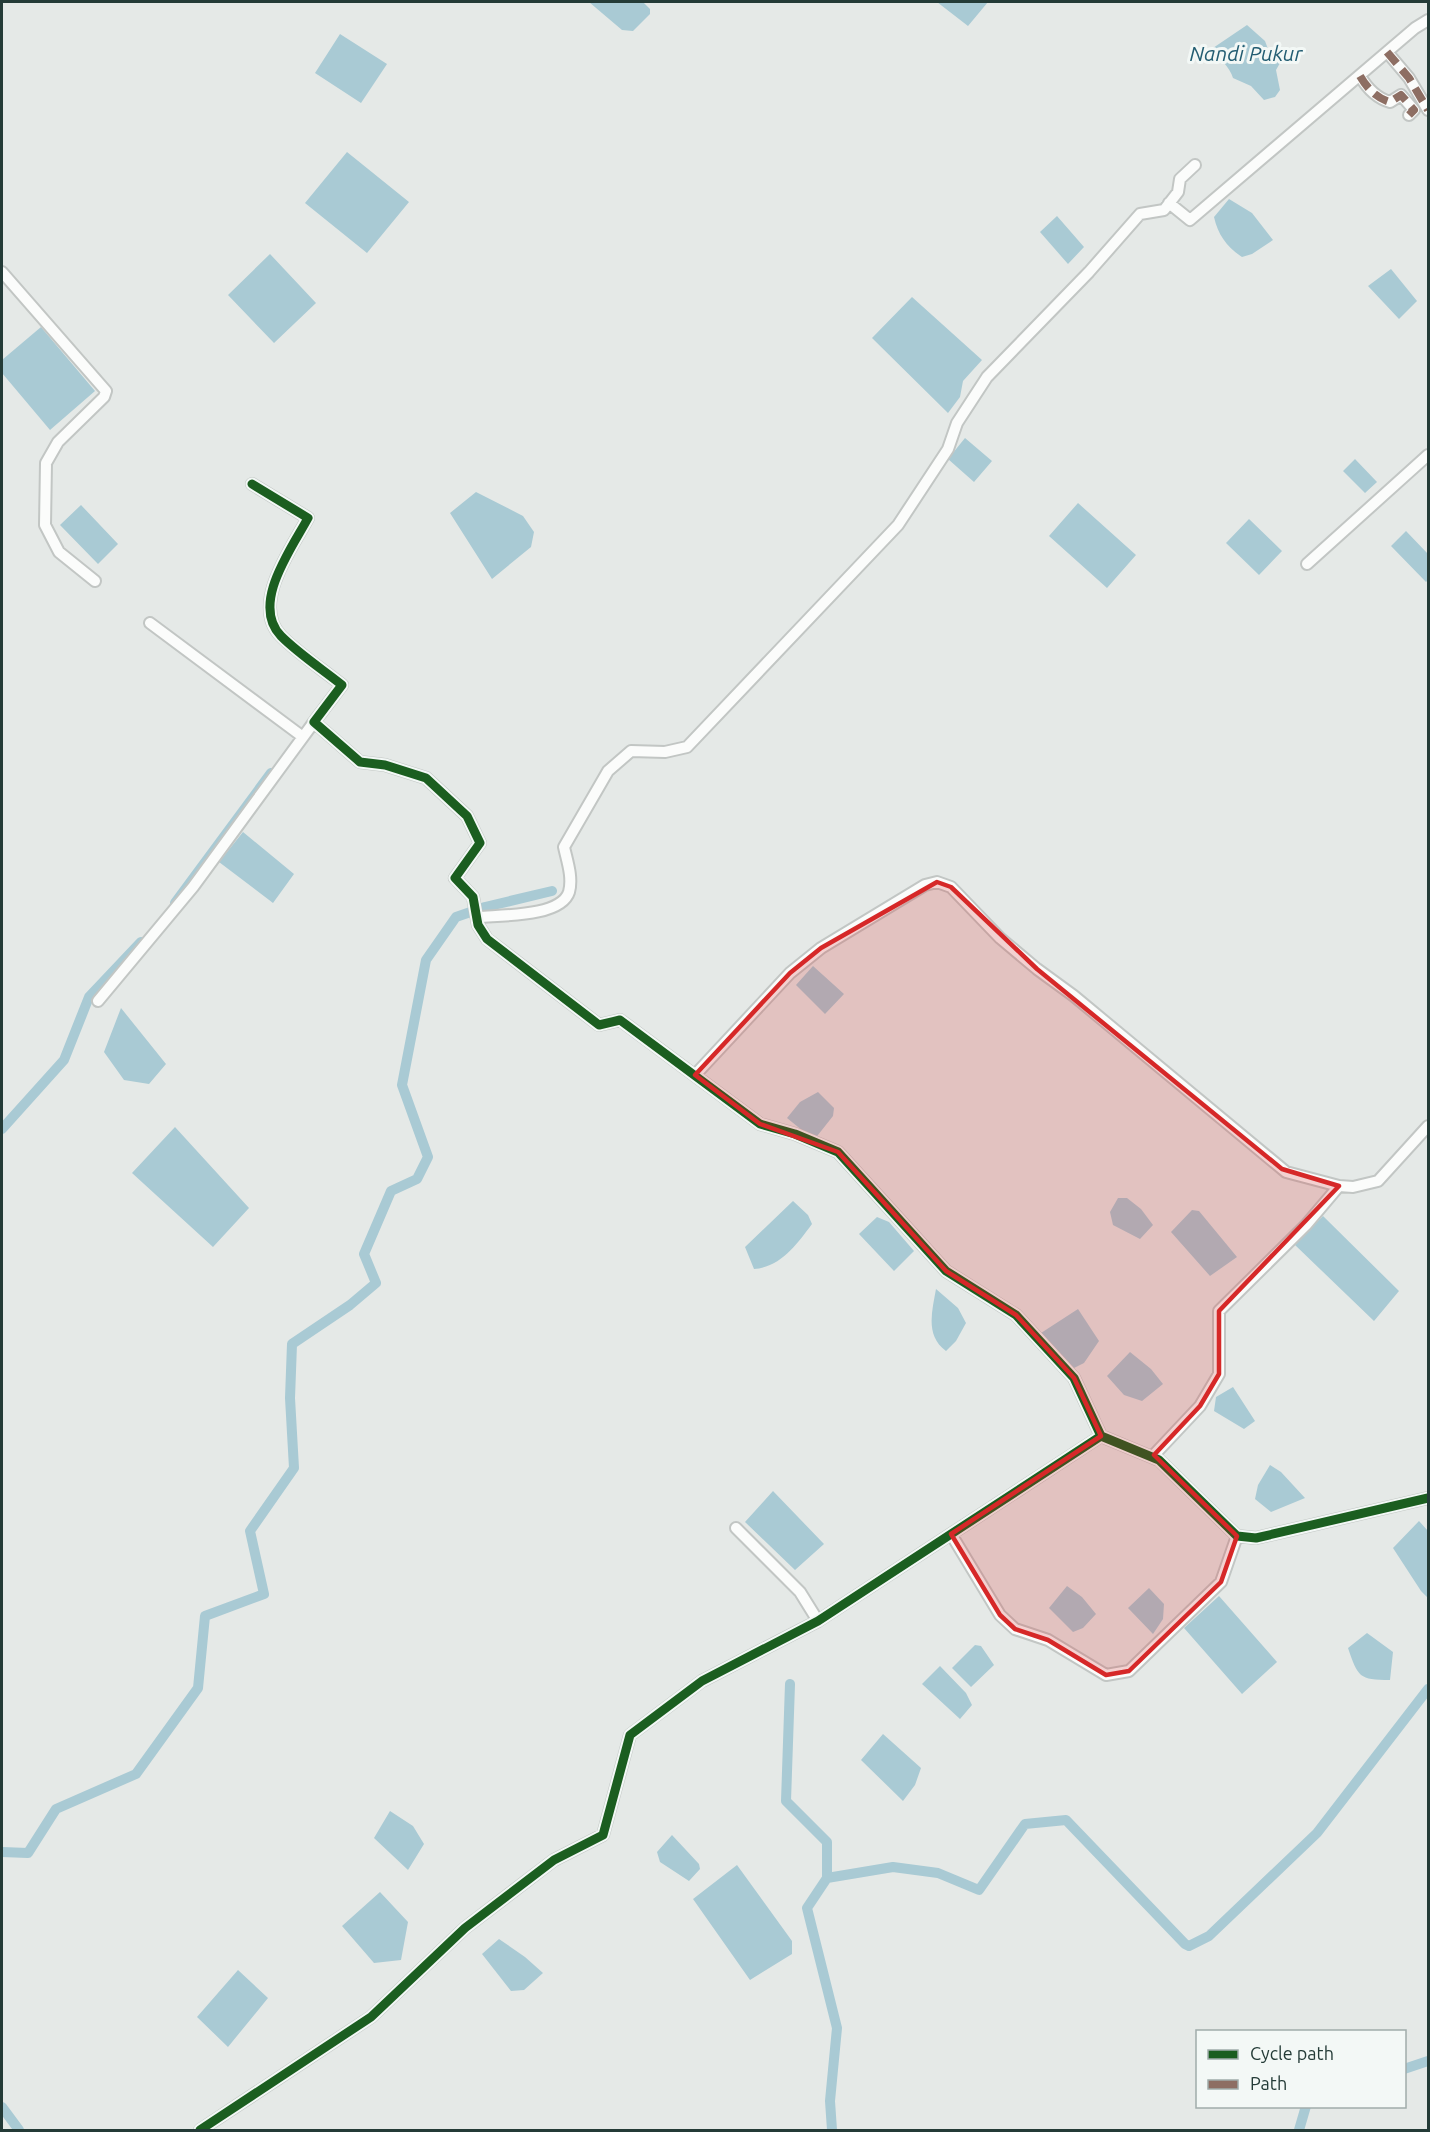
<svg xmlns="http://www.w3.org/2000/svg" width="1430" height="2132" font-family="Ubuntu,sans-serif">
  <style>
    .water { fill: #a9cad4 }
    .lines { fill: none; stroke-linecap: round; stroke-linejoin: round }
    .canal { stroke: #a9cad4; stroke-width: 10 }
    .minor-casing { stroke: #c2c6c4; stroke-width: 14 }
    .minor { stroke: #fbfcfb; stroke-width: 10 }
    .quiet { stroke: #8d6e63; stroke-width: 8; stroke-dasharray: 15 8; stroke-linecap: butt }
    .cycleway-casing { stroke: #f3f8f6; stroke-width: 13 }
    .cycleway { stroke: #1b5e20; stroke-width: 9 }
    .marked { fill: #d62828; fill-opacity: 0.2; stroke: #d62828; stroke-width: 4.5; stroke-linejoin: round }
    .labels { text-anchor: middle; stroke-width: 6; stroke-linejoin: round; paint-order: stroke }
    .water-label { font-size: 21px; font-style: italic; fill: #235d72; stroke: #f3f8f6 }
  </style>
  <rect width="100%" height="100%" fill="#e5e9e7"/>
  <path class="water" d="M589,2H643L650,9V14L633,31L622,30Z
    M937,2H988L968,26Z
    M1247,25L1265,41L1271,57L1280,63L1276,70L1280,90L1275,97L1264,100L1251,86L1233,78C1230,67 1219,59 1213,48Z
    M340,34L387,64L361,103L315,73Z
    M347,152L409,202L367,253L305,203Z
    M1229,199L1252,213L1273,240L1252,254L1242,257C1227,247 1218,235 1214,217Z
    M1057,216L1084,247L1068,264L1040,232Z
    M270,254L316,303L274,343L228,295Z
    M1391,269L1417,301L1399,319L1368,286Z
    M912,297L982,360L963,381L960,397L948,413L872,338Z
    M41,327L95,391L50,430L2,373V360Z
    M965,438L992,461L974,482L948,459Z
    M1355,459L1377,482L1365,493L1343,471Z
    M476,492L523,516L534,532L531,547L492,579L450,513Z
    M1078,503L1136,555L1107,588L1049,536Z
    M81,505L118,544L98,564L60,525Z
    M1249,519L1282,551L1259,575L1226,543Z
    M1406,531L1428,554V580L1426,582L1391,546Z
    M243,832L294,874L273,903L219,862Z
    M813,966L844,994L825,1014L796,985Z
    M121,1008L166,1064L149,1084L124,1080L104,1052Z
    M818,1092L834,1108L833,1116L814,1140L787,1118L800,1102Z
    M175,1127L249,1208L213,1247L132,1173Z
    M1118,1198H1127L1141,1209L1153,1225L1140,1239L1113,1225L1110,1212Z
    M793,1201L808,1215L812,1224C797,1244 781,1267 754,1269L745,1247Z
    M1192,1210L1199,1211L1237,1257L1210,1276L1171,1232Z
    M1323,1216L1399,1291L1374,1321L1295,1245Z
    M877,1217L889,1222L914,1251L894,1271L859,1234Z
    M936,1289L958,1308L966,1323L956,1341L946,1351C925,1335 932,1312 936,1289Z
    M1078,1309L1099,1341L1084,1363L1072,1369L1041,1333Z
    M1130,1352L1151,1369L1163,1384L1142,1401L1124,1395L1107,1376Z
    M1233,1387L1255,1421L1244,1429L1214,1411L1216,1397Z
    M1270,1465L1281,1472L1305,1498L1271,1512L1255,1499L1258,1485Z
    M773,1491L824,1544L795,1570L745,1522Z
    M1419,1521L1428,1531V1598L1421,1591L1393,1548Z
    M1067,1586L1082,1597L1096,1614L1083,1628L1073,1632L1049,1608Z
    M1149,1588L1164,1604L1163,1619L1153,1634L1128,1608Z
    M1219,1596L1277,1662L1242,1694L1184,1628Z
    M1367,1633L1393,1652L1390,1680C1359,1680 1358,1677 1348,1648Z
    M975,1645L981,1646L994,1665L971,1687L952,1668Z
    M940,1666L966,1693L972,1705L960,1719L922,1684Z
    M883,1734L921,1768L915,1785L903,1801L861,1760Z
    M390,1811L413,1826L424,1844L408,1870L374,1838Z
    M672,1835L699,1864L700,1869L689,1881L660,1862L657,1852Z
    M737,1865L792,1941V1954L750,1980L693,1899Z
    M380,1892L408,1922L401,1960L374,1963L342,1926Z
    M499,1939L525,1957L543,1973L524,1990L511,1991L482,1954Z
    M238,1970L268,1998L228,2047L197,2017Z"/>
  <g class="lines">
    <path class="canal" d="M175,903L271,773
      M2,1129L64,1060L89,997L141,942
      M790,1684L786,1801L827,1842V1878L807,1908L837,2028L830,2101L832,2130
      M2,1852L28,1853L56,1809L136,1774L198,1688L205,1616L264,1594L250,1531L294,1468L290,1398L292,1344L350,1305L376,1283L364,1254L391,1191L417,1179L428,1157L402,1085L426,960L456,917L485,907L552,891
      M827,1878L893,1867L938,1873L979,1890L1025,1824L1066,1820L1185,1944L1189,1946L1209,1936L1317,1833L1428,1689
      M1404,2069L1428,2061
      M2,2107L19,2130
      M1299,2130L1306,2106"/>
    <g class="minor-casing">
      <path id="minor" d="M1387,52L1409,78L1428,110
        M1360,76C1367,88 1376,98 1390,102L1401,95L1414,110L1409,115
        M1169,203L1190,220L1415,28L1428,20
        M2,272L106,391L104,397L58,442L46,463L45,525L59,552L95,581
        M252,484L308,518C292,548 250,604 281,636C299,654 322,669 342,685L314,722L360,762L385,765L426,778L467,816L480,843L455,878L473,897L478,925L487,939L599,1025L620,1020L760,1124L795,1134L838,1152L946,1271L1016,1315L1074,1378L1101,1436
        M1307,564L1428,455
        M150,623L303,737
        M479,917C501,915 561,917 569,892C573,877 567,861 564,847L608,771L631,751L665,752L687,747L898,525L948,449L957,423L987,377L1089,272L1140,214L1164,210L1178,192L1180,179L1195,165
        M98,1001L193,887L314,722
        M695,1075L790,973L821,948L925,885L937,882L951,887L1000,938L1037,969L1074,996L1286,1172L1339,1186L1353,1187L1378,1181L1428,1126
        M1152,1457L1200,1406L1219,1374V1311L1306,1225L1339,1186
        M736,1528L800,1592L818,1621
        M951,1534L1000,1615L1015,1629L1048,1640L1106,1675L1129,1671L1221,1582L1237,1536
        M200,2130L371,2017L465,1928L554,1860L603,1835L630,1735L702,1681L818,1621L1101,1436L1159,1460L1237,1536L1256,1538L1428,1498"/>
    </g>
    <use href="#minor" class="minor"/>
    <path class="quiet" d="M1387,52L1409,78L1428,110
      M1360,76C1367,88 1376,98 1390,102L1401,95L1414,110L1409,115"/>
    <g class="cycleway-casing">
      <path id="cycleway" d="M252,484L308,518C292,548 250,604 281,636C299,654 322,669 342,685L314,722L360,762L385,765L426,778L467,816L480,843L455,878L473,897L478,925L487,939L599,1025L620,1020L760,1124L795,1134L838,1152L946,1271L1016,1315L1074,1378L1101,1436
        M200,2130L371,2017L465,1928L554,1860L603,1835L630,1735L702,1681L818,1621L1101,1436L1159,1460L1237,1536L1256,1538L1428,1498"/>
    </g>
    <use href="#cycleway" class="cycleway"/>
  </g>
  <path class="marked" d="M937,882L951,887L1037,969L1282,1169L1339,1186L1219,1311V1374L1200,1406L1154,1455L1237,1536L1221,1582L1129,1671L1106,1675L1048,1640L1015,1629L1000,1615L951,1534L1101,1436L1074,1378L1016,1315L946,1271L838,1152L760,1124L695,1075L790,973L821,948Z"/>
  <g class="labels">
    <g class="water-label">
      <text x="1246" y="61">Nandi Pukur</text>
    </g>
  </g>
  <rect width="1430" height="2132" fill="none" stroke="#243b37" stroke-width="6"/>
  <rect x="1196" y="2030" width="210" height="78" fill="#f3f8f6" stroke="#a0acaa" stroke-width="1.5"/>
  <rect x="1208" y="2050" width="30" height="9" fill="#1b5e20" stroke="#a0acaa" stroke-width="1.5"/>
  <text x="1250" y="2060" font-size="18" fill="#243b37">Cycle path</text>
  <rect x="1208" y="2080" width="30" height="9" fill="#8d6e63" stroke="#a0acaa" stroke-width="1.5"/>
  <text x="1250" y="2090" font-size="18" fill="#243b37">Path</text>
</svg>
